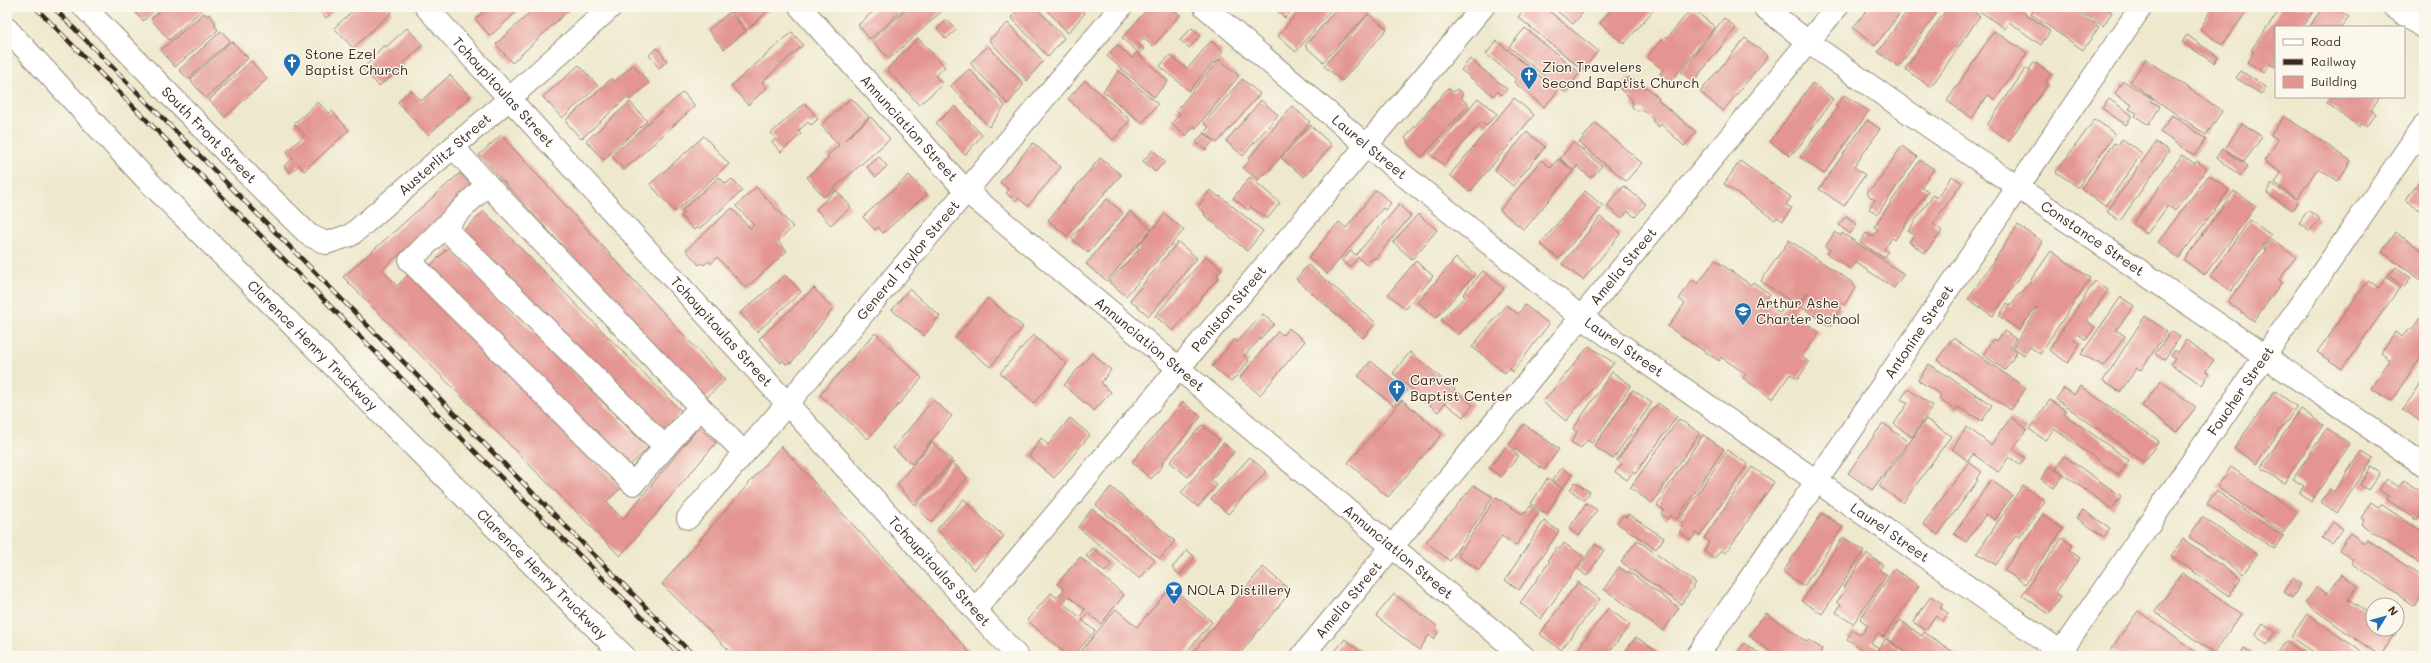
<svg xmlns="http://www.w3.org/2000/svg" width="2431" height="663" font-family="Mali,sans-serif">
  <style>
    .building { fill: #e49592; fill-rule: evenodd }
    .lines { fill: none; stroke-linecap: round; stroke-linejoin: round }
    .minor-casing { stroke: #948976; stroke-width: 24 }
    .minor { stroke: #fff; stroke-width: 22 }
    .rail-casing { stroke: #3b2a1e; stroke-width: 4.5 }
    .rail { stroke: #fbf7ec; stroke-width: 3; stroke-dasharray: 9; stroke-linecap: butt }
    .labels { text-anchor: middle; stroke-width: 3; stroke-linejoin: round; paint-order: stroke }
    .poi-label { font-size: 14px; fill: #3b2a1e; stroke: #fbf7ec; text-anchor: start }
    .street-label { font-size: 14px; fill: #3b2a1e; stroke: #fbf7ec }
  </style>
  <rect width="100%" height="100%" fill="#fbf7ec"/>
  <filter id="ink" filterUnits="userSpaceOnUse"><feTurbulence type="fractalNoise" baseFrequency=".025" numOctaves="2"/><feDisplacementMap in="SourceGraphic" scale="8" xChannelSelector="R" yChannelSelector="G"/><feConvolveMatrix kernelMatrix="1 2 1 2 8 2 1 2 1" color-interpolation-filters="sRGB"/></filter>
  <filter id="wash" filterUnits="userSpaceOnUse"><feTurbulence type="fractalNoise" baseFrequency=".012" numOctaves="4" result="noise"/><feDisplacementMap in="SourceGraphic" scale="16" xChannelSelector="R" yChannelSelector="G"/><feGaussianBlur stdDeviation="0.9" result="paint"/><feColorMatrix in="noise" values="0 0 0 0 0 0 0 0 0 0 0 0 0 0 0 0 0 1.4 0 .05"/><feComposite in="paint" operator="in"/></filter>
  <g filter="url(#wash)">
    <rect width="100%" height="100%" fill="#eee8cd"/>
    <g id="blocks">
      <path class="building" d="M134,7H158L143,21L132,9Z
        M164,7H205L169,40L151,19Z
        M316,7H338L326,18Z
        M357,7H387L392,12L353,48L334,28Z
        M488,7H522L490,36L475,19Z
        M536,7L571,8L512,63L496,44Z
        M735,7H770L771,8L747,30L731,11Z
        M878,7H906L870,39L858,25Z
        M909,7H936L941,12L889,59L872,40Z
        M1022,7H1036L1064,38L1048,57L1011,17Z
        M1044,7H1079L1085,13L1068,33Z
        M1149,7H1170L1180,15L1153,46L1143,38L1138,44L1144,49L1140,54L1122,38Z
        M1273,7H1295L1285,18Z
        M1302,7H1333L1296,52L1278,36Z
        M1338,7L1372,9L1323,62L1305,46Z
        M1526,7H1544L1598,51L1583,70L1518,17Z
        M1552,7H1588L1573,24Z
        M1614,7H1656L1624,44L1600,23Z
        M1869,7H1901L1897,11L1900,13L1875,46L1853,28Z
        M1910,7H1933L1938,11L1899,67L1878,52Z
        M1948,7H1967L1980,16L1931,87L1905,69Z
        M1974,7H2016L2050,31L2041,45L2009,22L2005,29Z
        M2027,7H2070L2099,27L2083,50L2031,14L2033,11Z
        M2074,7H2104L2112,12L2103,26Z
        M2213,7H2250L2222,45L2200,29Z
        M2282,7H2316L2302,27H2276V65L2275,67L2270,64L2264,73L2248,62L2254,52L2251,50Z
        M2323,7H2334L2349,17L2342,27H2309Z
        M1692,8L1715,27L1670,82L1660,74L1663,70L1647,57L1665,36L1667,38Z
        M730,12L746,31L724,49L708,30Z
        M204,13L207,16L209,14L216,23L214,24L218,30L175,67L161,50Z
        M1369,14L1387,29L1342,81L1324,66Z
        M1724,18L1736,28L1693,82L1681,72Z
        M947,20L956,30L946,39L937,29Z
        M1008,23L1043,61L1027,81L989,40Z
        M407,28L423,45L402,65L404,66L379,86L363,69L384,45L386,47Z
        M1192,28L1200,36L1189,48L1180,40Z
        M1525,28L1580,73L1564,92L1509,47Z
        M221,31L230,40L188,79L179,70Z
        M1994,31L2027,53L1995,100L1988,95L1972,118L1947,101Z
        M792,32L803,45L762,82L767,88L748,105L731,86Z
        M2187,35L2218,57L2214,63L2182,42Z
        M918,38L945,67L935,76L943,84L919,105L887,69Z
        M1745,38L1768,56L1723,111L1700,92Z
        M231,41L248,58L206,98L190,80Z
        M1211,41L1223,51L1189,91L1160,66L1170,55L1187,69Z
        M1497,41L1558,91L1544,107L1514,82L1516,79L1486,54Z
        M1117,45L1132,58L1137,53L1168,81L1154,97L1107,56Z
        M988,46L1024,84L1008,104L970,63Z
        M657,48L667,61L659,68L649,55Z
        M1219,59L1239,76L1196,128L1194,126L1186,136L1171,124L1180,114L1176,111Z
        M1470,59L1507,89L1502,95L1497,91L1494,96L1461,70Z
        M2146,59L2222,111L2206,135L2130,82Z
        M251,61L267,79L225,117L209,100Z
        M2034,62L2051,74L2045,83L2048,84L2009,141L1987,125L2026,68L2029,70Z
        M579,65L598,86L562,118L543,97Z
        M633,65L649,83L630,100L627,97L581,139L565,121L611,79L614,82Z
        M969,69L1005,106L989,127L951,86Z
        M1119,71L1158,104L1142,123L1103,91Z
        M2241,71L2266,87L2261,94L2236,78Z
        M450,75L470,97L428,135L398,102L411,90L421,101Z
        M1629,77L1644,89L1646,87L1659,98L1658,100L1696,132L1684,146L1661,124L1659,127L1652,121L1654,119L1643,110L1637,111L1632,107V99L1620,89Z
        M1242,79L1260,94L1217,143L1204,132L1209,127L1204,123Z
        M1085,80L1130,120L1113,140L1068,99Z
        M2123,81L2153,99L2151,101L2160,106L2149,125L2135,116L2137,113L2129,109L2132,105L2115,94Z
        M1812,83L1833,99L1795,152L1793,151L1790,156L1770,142Z
        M1448,88L1453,92L1457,89L1463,94L1460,97L1469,105L1422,157L1407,143L1408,141L1405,138Z
        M683,92L695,106L624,170L612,156Z
        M1844,95L1869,111L1824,174L1800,157L1838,107L1836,106Z
        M2331,97H2380L2371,110L2376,114L2367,127L2361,123L2359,127L2327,103Z
        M851,98L869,117L845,140L871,117L890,139L824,197L807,177L829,158L827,156L839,145L821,125Z
        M1478,98L1497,114L1486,126L1481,122L1444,165L1430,154Z
        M1514,98L1534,115L1470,192L1450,175Z
        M2109,99L2132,115L2126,125L2102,108Z
        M1261,100L1278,115L1243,156L1226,141Z
        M318,102L329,114L332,111L349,130L304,171L299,165L290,173L284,166L293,158L287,151L305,135L294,124Z
        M630,102L647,121L603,160L586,141Z
        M805,103L818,119L811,125L808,122L798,131L801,134L781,152L772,142L776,139L771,133Z
        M955,106L982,135L965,155L936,123Z
        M1292,106L1310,122L1266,174L1264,173L1258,180L1243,168L1250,160L1248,159Z
        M2172,115L2206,139L2194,156L2160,132Z
        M2284,116L2351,161L2338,181L2318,168L2297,199L2275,183L2281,173L2264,161L2278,140L2271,135Z
        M2095,119L2115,134L2078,187L2056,172Z
        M1867,120L1880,129L1854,167L1865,175L1844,206L1819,189Z
        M1595,123L1642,163L1626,181L1579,143Z
        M2242,123L2262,137L2244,162L2225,149Z
        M1310,125L1332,145L1304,177L1281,158Z
        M1527,132L1545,147L1513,186L1494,170Z
        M1204,133L1213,141L1206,150L1196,142Z
        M501,135L725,380L704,400L479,155Z
        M704,136L729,164L675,212L650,184Z
        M2122,139L2142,153L2105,206L2081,189L2114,143L2118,145Z
        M1573,142L1602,166L1591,178L1577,166L1574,170L1560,159Z
        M2156,142L2169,151L2120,221L2107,212Z
        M1033,143L1061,167L1028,206L1018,198L1016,201L1006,193L1009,190L1000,182Z
        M1902,146L1917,157L1877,215L1869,209L1875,200L1869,196L1867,192L1874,186Z
        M2222,149L2248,166L2241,176L2216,158Z
        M1153,150L1165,162L1155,172L1143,161Z
        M2182,155L2195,164L2197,161L2207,168L2175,211L2168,206L2147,234L2133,224Z
        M879,157L887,166L876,177L867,167Z
        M1100,158L1121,175L1067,236L1048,220Z
        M1558,159L1573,171L1524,230L1500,210L1541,160L1551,168Z
        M1920,160L1934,169L1921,187L1928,191L1895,240L1892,238L1884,249L1888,252L1884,258L1860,242L1866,233L1873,237L1878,229L1874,227Z
        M1740,161L1791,197L1786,205L1792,208L1783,221L1777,217L1775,220L1724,184Z
        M460,173L473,188L382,270L397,286L411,272L621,488L606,502L623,519L699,427L716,443L620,556L343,277Z
        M909,175L927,194L883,233L878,227L875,230L863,217Z
        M2209,175L2229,190L2179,258L2158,242Z
        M1952,176L1962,183L1933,224L1942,231L1925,253L1909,242L1914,235L1908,231L1933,195L1937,198Z
        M719,177L726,184L732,179L742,191L699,229L697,227L694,230L681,216L684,212L682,210Z
        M1250,177L1280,203L1267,219L1251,207L1248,210L1233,198Z
        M2418,182L2424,186V213L2406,201Z
        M2272,184L2298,201L2292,210L2267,193Z
        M1624,186L1646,204L1635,217L1628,211L1623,217H1619L1607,206Z
        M756,187L793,227L778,241L787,251L746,288L717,257L711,264L709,261L704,265L702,263L699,265L686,250L732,208L750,228L754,225L736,206Z
        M836,190L851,207L831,225L816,209Z
        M1210,190L1219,197L1220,196L1263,231L1247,251L1204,215L1205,213L1198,207Z
        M1376,190L1391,203L1385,210L1383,208L1327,274L1308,258L1339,222L1346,228Z
        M1585,191L1603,206L1559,259L1540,244Z
        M2234,191L2256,206L2205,275L2184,260Z
        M1107,199L1123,213L1088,253L1071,238Z
        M1399,205L1411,216L1375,259L1373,258L1366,265L1358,257L1350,267L1342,261L1351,251L1356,255Z
        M2308,210L2320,219L2310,231L2299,223Z
        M484,211L682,412L661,434L462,232Z
        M1130,211L1151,229L1107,281L1086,264Z
        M1165,214L1184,230L1126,296L1109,282L1139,249L1137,247Z
        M1418,214L1437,230L1412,259L1393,242Z
        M1846,216L1857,224L1850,234L1839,225Z
        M1600,217L1621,233L1583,280L1562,264Z
        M2250,220L2271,235L2231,291L2210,276Z
        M2018,225L2043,242L1993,316L1968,299Z
        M1835,232L1841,236L1842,233L1904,274L1894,288L1855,262L1850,269L1827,254L1830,250L1825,247Z
        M2395,232L2423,251L2424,250V282L2382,252Z
        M2271,239L2296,257L2279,280L2282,282L2254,321L2228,302L2266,250L2264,249Z
        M1789,240L1853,283L1852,285L1855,288L1844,305L1840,302L1837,306L1842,308L1829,326L1800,306L1808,293L1807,292L1792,314L1819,332L1802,357L1809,362L1798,379L1790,374L1773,399L1743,378L1746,374L1721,357L1719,361L1668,327L1685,303L1679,299L1692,280L1698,284L1715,260L1751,285L1753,282L1770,294L1764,302L1780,313L1789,300L1761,281Z
        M1178,242L1197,258L1149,316L1130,300Z
        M449,247L648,448L626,469L429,267Z
        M2051,251L2090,278L2040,354L2030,347L2024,355L2013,347L2038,308L2036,307L2019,330L1999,316L2007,304L2010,306L2019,294L2020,295Z
        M1206,256L1222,269L1217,275L1219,277L1173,331L1155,316Z
        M1456,258L1475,274L1436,318L1418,302Z
        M1416,261L1433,276L1406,309L1388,294Z
        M1308,265L1376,323L1363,338L1296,279Z
        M2396,267L2411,278L2404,287L2389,275Z
        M1483,271L1504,289L1458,335L1441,320L1465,297L1463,294Z
        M785,275L801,292L757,332L740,313Z
        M2387,277L2400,287L2342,369L2317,352L2368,280L2379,288Z
        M2095,281L2108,290L2087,321L2095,327L2086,340L2078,334L2074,340L2080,344L2068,363L2049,350Z
        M814,288L833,309L792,362L786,364L783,360L781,363L759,339Z
        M909,289L940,316L924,336L892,310Z
        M2121,297L2134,306L2116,330L2125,336L2104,366L2081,354Z
        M988,298L1023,327L990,367L955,338Z
        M1506,305L1518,314L1525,305L1549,324L1513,372L1509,368L1505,373L1472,347Z
        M1263,314L1274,324L1244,356L1249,361L1231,382L1212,366L1235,339L1237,342Z
        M2145,316L2167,331L2141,370L2137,368L2120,392L2103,381Z
        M2420,318L2424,321V353L2391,401L2371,388L2390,360L2381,353L2395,332L2402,337L2406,332L2413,328Z
        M1289,328L1305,341L1260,395L1240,378L1278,331L1283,335Z
        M2004,331L2016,339L2010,347L2017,352L2005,370L1983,355L1993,339L1997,341Z
        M2171,331L2180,337L2164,360L2155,354Z
        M875,333L922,378L868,439L820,395Z
        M1033,335L1067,364L1034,403L1000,373Z
        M1953,338L2026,388L2011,410L1937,360Z
        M2186,340L2214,360L2206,371L2209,374L2202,385L2171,364L2175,358L2171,355L2175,350L2178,353Z
        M1589,346L1614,363L1566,421L1543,402Z
        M1410,352L1473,405L1463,417L1445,403L1438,412L1393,373Z
        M1092,353L1111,370L1101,383L1111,392L1094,411L1064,385Z
        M1371,361L1407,391L1394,406L1358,376Z
        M1929,364L1992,405L1982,421L1958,407L1956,410L1939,399L1941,395L1918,380Z
        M1612,372L1631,385L1592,443L1587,440L1581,448L1571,442L1577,432L1573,429Z
        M2424,379V424L2403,409Z
        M2161,381L2196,407L2177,432L2142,406Z
        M2080,386L2159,441L2144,462L2056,399L2064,388L2074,395Z
        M1908,389L1933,406L1912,437L1894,424L1908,403L1901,399Z
        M1633,390L1652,403L1613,459L1594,446Z
        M2275,391L2297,407L2256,464L2234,448Z
        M933,400L952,416L912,464L893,448Z
        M1402,400L1442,434L1388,497L1348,463Z
        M2050,400L2066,411L2064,414L2129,460L2119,475L2054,429L2045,440L2029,429Z
        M1183,402L1201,417L1162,463L1163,465L1151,479L1132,462Z
        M1658,403L1677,417L1635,474L1633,472L1627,480L1615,472L1622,464L1617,460Z
        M2301,409L2323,425L2284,483L2261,467Z
        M2011,417L2027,429L2013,449L2025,458L2020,465L2009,457L1998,472L1973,454L1968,461L1952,449L1967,427L1991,445Z
        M1070,418L1090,435L1054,478L1029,456L1041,438L1048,445Z
        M1679,419L1700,433L1652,503L1630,488Z
        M1926,419L1951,436L1903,503L1879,486Z
        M1883,423L1908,442L1872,490L1848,473Z
        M1524,424L1559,449L1544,470L1509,445Z
        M1202,425L1220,440L1188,477L1170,462Z
        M2327,428L2350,444L2311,502L2299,494L2304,486L2293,479Z
        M1703,435L1724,449L1677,519L1670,515L1668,519L1661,514L1664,510L1657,506L1662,498L1661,497Z
        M932,442L952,460L914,505L897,484Z
        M1223,443L1234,452L1211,480L1217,485L1198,507L1181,493Z
        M781,446L973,656H735L662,584Z
        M1507,446L1519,456L1501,477L1489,468Z
        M1727,450L1748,464L1700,536L1696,533L1691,540L1679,532L1684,524L1679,521Z
        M2361,451L2373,459L2337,513L2321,502L2330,489L2334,492Z
        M2064,456L2121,496L2112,509L2056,469Z
        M1250,457L1266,472L1228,514L1211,499Z
        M953,462L967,478L931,522L916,506Z
        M1969,462L1982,472L1976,479L1978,480L1938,535L1923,524Z
        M2050,466L2063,476L2054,488L2041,479Z
        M1752,467L1774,482L1726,553L1721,550L1714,559L1704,551L1709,542L1704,538Z
        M2231,467L2297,513L2283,533L2217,487Z
        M2371,467L2380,473L2368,490L2360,485Z
        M1562,468L1572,475L1562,488L1552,480Z
        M1547,479L1562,488L1547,514L1531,504Z
        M2387,479L2399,487L2404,480L2424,494V514L2422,513L2417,520L2386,499L2388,496L2379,490Z
        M1991,480L2012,495L1995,520L1986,514L1966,542L1954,534Z
        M1575,482L1590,492L1584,500L1570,490Z
        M1474,485L1493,497L1450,561L1426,542Z
        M2023,485L2045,501L2020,537L2016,535L1996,565L1977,553Z
        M1111,487L1175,541L1160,559L1096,505Z
        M2216,491L2283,536L2274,549L2207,504Z
        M1496,497L1522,514L1524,511L1526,513L1530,506L1539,512L1516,546L1502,536L1479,570L1458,556Z
        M964,499L982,518L1004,536L974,570L937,529Z
        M2371,502L2378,507L2381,504L2388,509L2424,533V567L2361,524L2364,520L2361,518Z
        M1586,503L1597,510L1579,536L1569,529Z
        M1092,509L1155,560L1140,579L1078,527Z
        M2083,510L2110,528L2104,537L2077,518Z
        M1822,513L1843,527L1804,586L1783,572Z
        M1628,514L1664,538L1656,549L1617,523L1623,515L1626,517Z
        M2043,514L2063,529L2025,584L2004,570Z
        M2202,517L2257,554L2243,574L2189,537Z
        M1544,521L1559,531L1519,590L1505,580Z
        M2333,522L2343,529L2332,544L2322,538Z
        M2350,533L2364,543L2367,539L2424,578V592L2414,606L2351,563L2353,560L2339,550Z
        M1843,537L1864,551L1822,614L1802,601Z
        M2062,538L2072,545L2069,550L2080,558L2056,593L2061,596L2049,614L2022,595Z
        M2183,539L2241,579L2229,596L2171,556Z
        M1637,540L1696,583L1681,604L1621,562Z
        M1564,543L1584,557L1541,619L1520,603L1550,561L1548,560L1557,547L1560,549Z
        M1595,544L1604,550L1587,576L1578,569Z
        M1093,548L1112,564L1105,572L1086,556Z
        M1187,550L1195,557L1180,575L1172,568Z
        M1867,554L1883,565L1879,570L1887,575L1853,624L1836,612L1841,605L1837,602L1846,589L1843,587Z
        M1080,557L1124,595L1101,624L1088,613L1082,620L1095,631L1073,656H1068L1027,620L1051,593L1057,598L1064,590L1057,584ZM1068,596L1085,609L1080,617L1063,603Z
        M1263,567L1291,591L1238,656H1190Z
        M1619,567L1627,573L1628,571L1679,608L1663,631L1604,589Z
        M1894,569L1919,586L1883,637L1878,633L1871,643L1879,648L1871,656L1847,639L1853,630L1861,635L1868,625L1860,619Z
        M2182,573L2241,614L2214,653L2155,612Z
        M2342,574L2358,586L2348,600L2373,617V629H2390L2396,633L2380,656L2305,603L2317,587L2327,594Z
        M2293,578L2301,584L2292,598L2284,592Z
        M1578,582L1600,599L1561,650L1540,634Z
        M1171,587L1212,622L1183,656H1077L1116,609L1137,627Z
        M1394,594L1437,626L1434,629L1438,633L1434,639L1429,635L1419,650L1376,616Z
        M1931,596L1943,604L1940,608L1948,613L1943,621L1935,616L1926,630L1913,622Z
        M1608,608L1630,625L1606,656H1573Z
        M2138,611L2197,653L2194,656H2121L2111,649Z
        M1766,613L1807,642L1809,640L1822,649L1820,653L1824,656H1777L1749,636Z
        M2307,614L2368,656H2320L2291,637Z
        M1900,620L1922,636L1924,632L1959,656H1911L1887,639Z
        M2263,623L2276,632L2267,645L2255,635Z
        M1636,637L1658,652L1655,656H1622Z
        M1345,639L1366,656H1331Z
        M1886,639L1899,649L1894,656H1888L1878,649Z
        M2286,641L2308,656H2276Z
        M1744,643L1763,656H1735Z
        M2244,648L2256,656H2239Z"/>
    </g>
  </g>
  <g filter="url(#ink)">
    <use href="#blocks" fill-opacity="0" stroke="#948976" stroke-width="1"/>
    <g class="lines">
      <g class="minor-casing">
        <g id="minor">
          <path id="s1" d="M84,7L263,190L309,235L326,243L351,235L509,99L611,7"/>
          <path id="s2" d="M426,7L1017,656"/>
          <path id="s3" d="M800,7L965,190L1523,656"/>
          <path id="s4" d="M1205,7L1366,145L1581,317L2067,656"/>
          <path id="s5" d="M1764,7L1808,42L1902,108L2424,465"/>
          <path d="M2394,7L2424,28"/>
          <path id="s6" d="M7,29L145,178L624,656"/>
          <path d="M453,147L487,184"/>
          <path d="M444,227L665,447"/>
          <path d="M700,407L633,484L410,261L487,184L744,453"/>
          <path id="s7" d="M688,518L788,403L1121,7"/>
          <path id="s8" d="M975,610L1483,7"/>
          <path id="s9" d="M1302,656L1837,7"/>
          <path id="s10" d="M1697,656L2141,7"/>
          <path id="s11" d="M2058,656L2424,125"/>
        </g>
      </g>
      <use href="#minor" class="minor"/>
      <g class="rail-casing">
        <path id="rail" d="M35,7L415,392L681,656
          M53,7L694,656"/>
      </g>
      <use href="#rail" class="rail"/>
    </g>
  </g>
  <defs>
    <g id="church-pin" transform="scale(0.9)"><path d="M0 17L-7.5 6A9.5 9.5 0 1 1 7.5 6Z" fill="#1f6fb2" stroke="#fbf7ec"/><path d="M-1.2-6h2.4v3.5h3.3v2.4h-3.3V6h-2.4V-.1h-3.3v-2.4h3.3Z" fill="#fff"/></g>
    <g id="school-pin" transform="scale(0.9)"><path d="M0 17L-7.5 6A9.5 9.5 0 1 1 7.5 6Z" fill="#1f6fb2" stroke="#fbf7ec"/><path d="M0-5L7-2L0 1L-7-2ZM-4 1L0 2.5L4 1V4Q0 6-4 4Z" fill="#fff"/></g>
    <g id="bar-pin" transform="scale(0.9)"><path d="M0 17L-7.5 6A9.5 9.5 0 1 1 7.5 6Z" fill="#1f6fb2" stroke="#fbf7ec"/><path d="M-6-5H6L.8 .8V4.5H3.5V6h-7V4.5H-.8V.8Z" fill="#fff"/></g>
  </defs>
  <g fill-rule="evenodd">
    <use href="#church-pin" x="292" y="62"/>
    <use href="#church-pin" x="1529" y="75"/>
    <use href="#school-pin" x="1743" y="311"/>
    <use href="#church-pin" x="1397" y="388"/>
    <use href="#bar-pin" x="1174" y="590"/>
  </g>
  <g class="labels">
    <g class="poi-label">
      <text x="305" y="59">Stone Ezel<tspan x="305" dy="16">Baptist Church</tspan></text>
      <text x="1542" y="72">Zion Travelers<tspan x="1542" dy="16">Second Baptist Church</tspan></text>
      <text x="1756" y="308">Arthur Ashe<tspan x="1756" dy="16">Charter School</tspan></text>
      <text x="1410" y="385">Carver<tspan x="1410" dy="16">Baptist Center</tspan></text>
      <text x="1187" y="595">NOLA Distillery</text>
    </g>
    <g class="street-label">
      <text dy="5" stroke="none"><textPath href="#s2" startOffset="115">Tchoupitoulas Street</textPath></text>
      <text dy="5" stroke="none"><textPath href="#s3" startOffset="163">Annunciation Street</textPath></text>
      <text dy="5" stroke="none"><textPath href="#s1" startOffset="179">South Front Street</textPath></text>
      <text dy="5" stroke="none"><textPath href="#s4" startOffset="216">Laurel Street</textPath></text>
      <text dy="5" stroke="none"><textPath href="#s1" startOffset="489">Austerlitz Street</textPath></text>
      <text dy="5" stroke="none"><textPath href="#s5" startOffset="402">Constance Street</textPath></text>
      <text dy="5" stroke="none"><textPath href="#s7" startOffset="339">General Taylor Street</textPath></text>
      <text dy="5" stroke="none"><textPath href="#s9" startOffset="505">Amelia Street</textPath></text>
      <text dy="5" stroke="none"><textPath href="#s8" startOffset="394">Peniston Street</textPath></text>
      <text dy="5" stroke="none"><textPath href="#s2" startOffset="439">Tchoupitoulas Street</textPath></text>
      <text dy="5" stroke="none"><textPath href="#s10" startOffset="393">Antonine Street</textPath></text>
      <text dy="5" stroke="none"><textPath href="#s3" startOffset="487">Annunciation Street</textPath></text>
      <text dy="5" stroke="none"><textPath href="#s6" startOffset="440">Clarence Henry Truckway</textPath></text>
      <text dy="5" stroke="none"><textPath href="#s4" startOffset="540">Laurel Street</textPath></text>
      <text dy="5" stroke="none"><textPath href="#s11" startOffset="322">Foucher Street</textPath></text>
      <text dy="5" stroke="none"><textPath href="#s4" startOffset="864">Laurel Street</textPath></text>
      <text dy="5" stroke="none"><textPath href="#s3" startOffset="811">Annunciation Street</textPath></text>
      <text dy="5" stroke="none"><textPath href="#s2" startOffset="763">Tchoupitoulas Street</textPath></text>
      <text dy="5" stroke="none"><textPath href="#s6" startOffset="764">Clarence Henry Truckway</textPath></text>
      <text dy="5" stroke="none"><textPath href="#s9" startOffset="73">Amelia Street</textPath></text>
    </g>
  </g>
  <rect width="2431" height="663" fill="none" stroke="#fbf7ec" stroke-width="24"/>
  <rect x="2275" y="26" width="130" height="72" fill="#fbf7ec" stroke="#aea59a"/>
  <rect x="2283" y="39" width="20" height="6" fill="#ffffff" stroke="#aea59a"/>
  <text x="2311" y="46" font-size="12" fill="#3b2a1e">Road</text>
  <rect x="2283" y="59" width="20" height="6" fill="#3b2a1e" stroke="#aea59a"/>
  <text x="2311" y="66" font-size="12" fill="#3b2a1e">Railway</text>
  <rect x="2283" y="76" width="20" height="12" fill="#e49592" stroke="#aea59a"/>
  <text x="2311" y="86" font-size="12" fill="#3b2a1e">Building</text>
  <g transform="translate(2385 617) rotate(53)"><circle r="19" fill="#fbf7ec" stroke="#aea59a"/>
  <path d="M0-3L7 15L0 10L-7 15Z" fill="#1f6fb2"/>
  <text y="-6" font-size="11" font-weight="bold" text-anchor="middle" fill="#3b2a1e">N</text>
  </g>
</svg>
